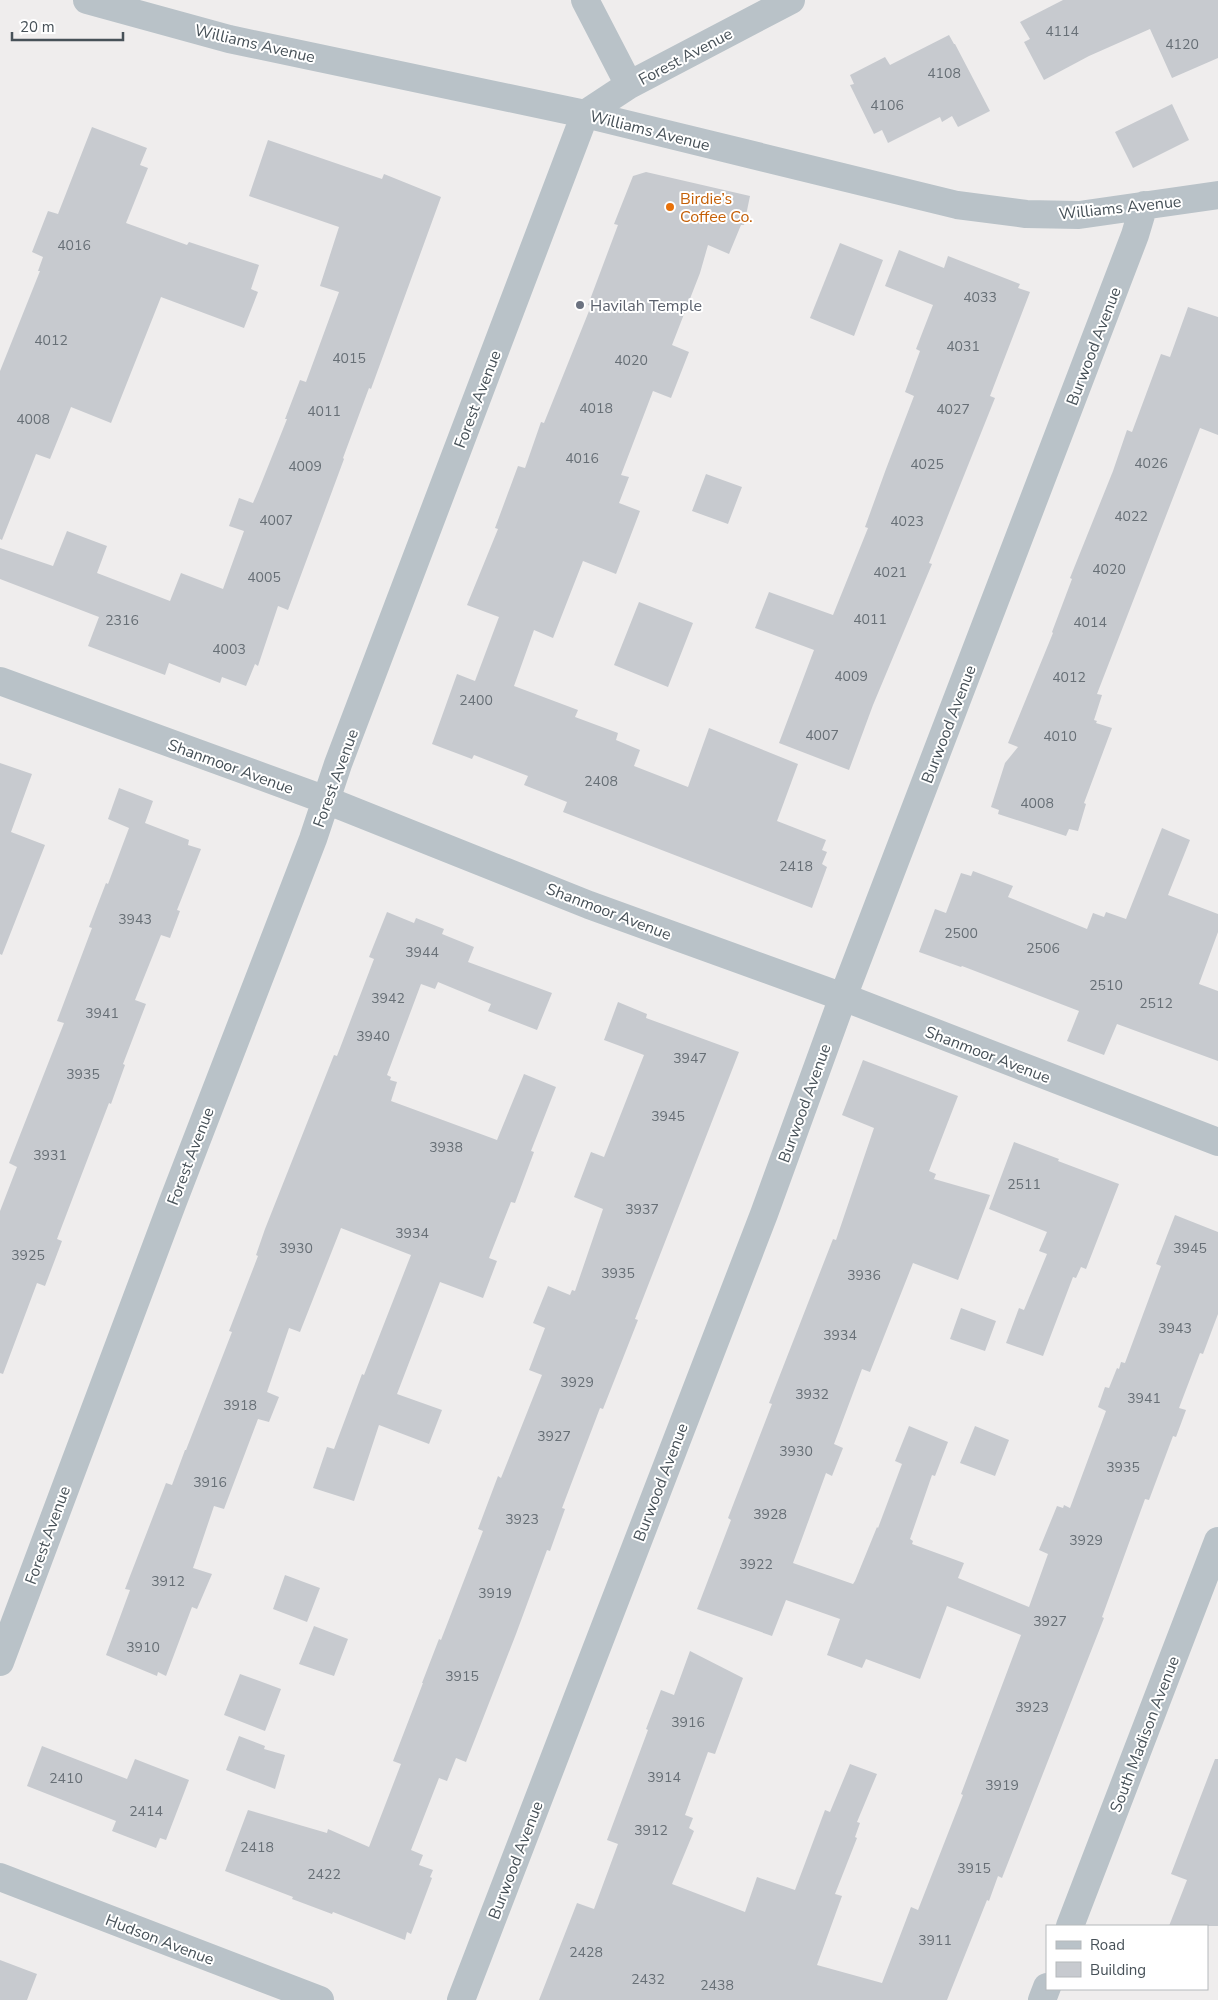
<svg xmlns="http://www.w3.org/2000/svg" width="1218" height="2000" font-family="'Nunito Sans',sans-serif">
  <style>
    .building { fill: #c7cacf }
    .lines { fill: none; stroke-linecap: round; stroke-linejoin: round }
    .minor { stroke: #b9c2c8; stroke-width: 28 }
    .food-dot { fill: #e8710a; stroke: #fff; stroke-width: 2 }
    .worship-dot { fill: #6b7280; stroke: #fff; stroke-width: 2 }
    .labels { text-anchor: middle; stroke-width: 4; stroke-linejoin: round; paint-order: stroke }
    .number-label { font-size: 14px; fill: #676f76 }
    .street-label { font-size: 16px; fill: #475158; stroke: #fff }
    .food-label { font-size: 16px; fill: #c56008; stroke: #fff; text-anchor: start }
    .worship-label { font-size: 16px; fill: #5b616d; stroke: #fff; text-anchor: start }
  </style>
  <rect width="100%" height="100%" fill="#efeded"/>
  <path class="building" d="M1063,0H1218V58L1172,78L1150,29L1089,56L1044,80L1024,42L1030,39L1020,22Z
    M949,35L954,44H955L990,111L958,127L952,116L942,122L940,117L888,143L882,130L874,134L850,85L854,84L850,75L885,57L890,65Z
    M1172,104L1189,140L1133,168L1115,132Z
    M92,127L147,148L140,165L148,168L126,223L187,245L189,242L259,265L251,289L258,292L244,328L161,297L111,423L71,407L50,459L36,454L2,540L0,539V371L40,271H38L43,257L32,252L48,211L58,214Z
    M268,140L382,179L384,174L441,197L371,389L369,388L343,458L344,459L288,610L278,606L258,666L255,664L246,686L222,677L220,683L169,663L165,675L88,646L99,617L0,579V548L53,566L67,531L107,546L97,573L170,601L181,573L223,589L244,531L229,526L239,498L253,503L259,489L287,419H285L300,380L306,382L339,292L320,286L339,227L249,196Z
    M646,172L750,196L744,225H741L729,254L708,245L700,273L672,345L689,352L671,398L653,391L621,475L629,477L619,503L640,511L616,574L583,561L553,638L534,630L514,686L578,710L575,717L618,733L616,740L640,750L634,766L688,787L709,728L798,764L777,821L826,840L822,850L827,852L822,864L827,867L812,908L563,812L567,802L524,785L528,776L474,755L472,759L432,744L457,674L475,681L499,617L467,605L498,529L495,528L518,466L525,468L541,422L544,423L591,306L588,305L618,225L614,224L633,176Z
    M840,243L883,260L854,336L810,318Z
    M899,250L944,268L948,256L1020,284L1018,288L1030,292L990,396L995,398L929,563L932,564L873,705L849,770L779,743L814,650L755,628L769,592L833,615L868,528L865,527L886,469L914,396L905,392L920,351L916,349L933,305L885,286Z
    M1188,307L1218,317V435L1200,428L1097,694L1102,695L1094,720L1097,721L1096,723L1112,728L1084,803L1086,804L1078,831L1069,829L1066,836L998,814L999,810L991,807L1005,763L1018,747L1008,743L1053,633L1052,632L1072,579L1070,578L1113,471L1127,430L1132,432L1161,354L1170,357Z
    M706,474L742,487L728,524L692,511Z
    M639,602L693,623L668,687L614,665Z
    M0,763L32,774L11,832L45,845L2,955L0,954Z
    M119,788L153,801L145,823L189,840L188,845L201,849L177,910L180,911L170,938L161,935L135,1000L146,1004L123,1064L125,1065L111,1104L109,1103L57,1239L62,1241L45,1286L37,1283L3,1374L0,1373V1211L17,1167L9,1163L64,1023L57,1021L92,928L89,927L106,883L108,884L129,828L108,819Z
    M1162,828L1190,840L1168,895L1218,914V932L1199,984L1218,991V1061L1117,1024L1104,1055L1067,1041L1079,1011L962,966L961,967L919,952L935,909L946,913L961,873L971,876L973,871L1013,886L1008,897L1087,929L1093,913L1104,917L1106,912L1126,919Z
    M387,912L414,923L416,918L444,929L442,934L474,947L468,962L552,993L537,1030L488,1011L491,1004L438,982L435,989L421,984L387,1075L391,1077L390,1080L397,1082L391,1101L497,1140L524,1074L556,1087L531,1151L534,1152L515,1203L511,1202L489,1258L497,1261L483,1298L440,1282L397,1394L442,1410L429,1444L379,1425L354,1501L313,1488L327,1447L334,1449L362,1374L364,1375L411,1255L341,1228L300,1332L289,1328L267,1392L279,1397L269,1422L258,1419L224,1509L214,1506L193,1568L212,1574L197,1609L192,1607L166,1676L158,1672L157,1676L106,1655L130,1590L125,1589L166,1483L172,1485L185,1450H186L232,1332L229,1331L258,1256L256,1255L265,1229L334,1055L337,1056L374,959L369,957Z
    M618,1002L647,1014L646,1018L739,1052L635,1319L638,1320L603,1409L600,1408L562,1508L565,1509L550,1551L547,1550L516,1634L466,1762L456,1758L447,1781L439,1778L411,1850L423,1855L419,1865L433,1870L430,1877L432,1878L411,1934L407,1932L405,1940L333,1912L332,1914L292,1899L293,1897L225,1871L248,1810L327,1833L328,1829L369,1847L401,1764L393,1761L423,1683H422L439,1639L441,1640L483,1531L478,1529L498,1476L501,1478L542,1375L529,1370L545,1328L533,1323L548,1286L570,1295L572,1290L575,1291L603,1209L574,1197L591,1152L604,1157L644,1055L604,1040Z
    M863,1060L958,1096L929,1171L936,1174L934,1179L990,1195L958,1280L913,1263L870,1372L862,1369L834,1444L843,1448L832,1476L826,1473L793,1563L853,1584L855,1581L877,1527L878,1528L902,1464L895,1461L909,1426L948,1442L935,1476L932,1475L910,1539L913,1541L912,1544L964,1563L958,1578L1029,1607L1048,1554L1039,1550L1057,1506L1063,1508L1064,1505L1070,1508L1106,1411L1098,1407L1105,1387L1109,1388L1117,1368L1119,1369L1121,1362L1125,1363L1161,1266L1156,1264L1175,1215L1218,1232V1314L1203,1354L1200,1353L1179,1408L1186,1410L1176,1437L1173,1436L1149,1500L1145,1499L1102,1617L1104,1618L1002,1878L998,1876L989,1901L987,1900L947,2000H539L577,1903L594,1909L618,1844L607,1840L648,1730L646,1729L661,1690L674,1695L690,1651L743,1678L715,1754L708,1752L685,1815L693,1818L689,1828L694,1831L672,1884L745,1912L757,1877L795,1890L825,1810L830,1812L850,1764L877,1774L857,1822L860,1823L855,1837L857,1838L835,1894L842,1896L817,1965L882,1983L911,1907L918,1910L963,1795L961,1794L1021,1635L947,1606L920,1679L866,1659L862,1668L827,1655L840,1619L786,1600L772,1636L697,1609L731,1520L728,1518L772,1404L769,1403L833,1239L836,1240L874,1128L842,1115Z
    M1014,1142L1059,1159L1058,1161L1119,1184L1086,1269L1081,1267L1076,1278L1073,1277L1043,1356L1006,1343L1019,1308L1024,1310L1047,1254L1039,1251L1047,1232L989,1209Z
    M961,1308L996,1321L985,1351L950,1339Z
    M975,1426L1009,1440L995,1476L960,1463Z
    M285,1575L320,1588L307,1622L273,1609Z
    M314,1626L348,1639L334,1676L299,1664Z
    M240,1674L281,1689L265,1731L224,1715Z
    M239,1736L265,1746L264,1749L285,1755L275,1789L226,1770Z
    M42,1746L127,1779L135,1759L189,1780L166,1840L160,1838L156,1848L112,1831L116,1821L27,1786Z
    M1215,1759H1218V1926H1169L1187,1880L1171,1874Z
    M0,1960L37,1974L27,2000H0Z"/>
  <g class="lines">
    <path class="minor" d="M87,0L229,39L585,114L957,205L1026,214L1079,215L1218,195
      M585,0L629,85
      M0,681L326,800L589,905L843,997L1218,1142
      M0,1662L172,1204L313,839L338,764L585,114L629,85L791,0
      M0,1877L320,2000
      M1070,1926L1218,1541
      M461,2000L764,1214L843,997L1135,235L1144,205
      M1042,2000L1047,1987"/>
  </g>
  <circle class="food-dot" cx="670" cy="207" r="5"/>
  <circle class="worship-dot" cx="580" cy="305" r="5"/>
  <g class="labels">
    <g class="number-label">
      <text x="1062" y="36">4114</text>
      <text x="1182" y="49">4120</text>
      <text x="944" y="78">4108</text>
      <text x="887" y="110">4106</text>
      <text x="74" y="250">4016</text>
      <text x="980" y="302">4033</text>
      <text x="51" y="345">4012</text>
      <text x="963" y="351">4031</text>
      <text x="349" y="363">4015</text>
      <text x="631" y="365">4020</text>
      <text x="596" y="413">4018</text>
      <text x="953" y="414">4027</text>
      <text x="324" y="416">4011</text>
      <text x="33" y="424">4008</text>
      <text x="582" y="463">4016</text>
      <text x="1151" y="468">4026</text>
      <text x="927" y="469">4025</text>
      <text x="305" y="471">4009</text>
      <text x="1131" y="521">4022</text>
      <text x="276" y="525">4007</text>
      <text x="907" y="526">4023</text>
      <text x="1109" y="574">4020</text>
      <text x="890" y="577">4021</text>
      <text x="264" y="582">4005</text>
      <text x="870" y="624">4011</text>
      <text x="122" y="625">2316</text>
      <text x="1090" y="627">4014</text>
      <text x="229" y="654">4003</text>
      <text x="851" y="681">4009</text>
      <text x="1069" y="682">4012</text>
      <text x="476" y="705">2400</text>
      <text x="822" y="740">4007</text>
      <text x="1060" y="741">4010</text>
      <text x="601" y="786">2408</text>
      <text x="1037" y="808">4008</text>
      <text x="796" y="871">2418</text>
      <text x="135" y="924">3943</text>
      <text x="961" y="938">2500</text>
      <text x="1043" y="953">2506</text>
      <text x="422" y="957">3944</text>
      <text x="1106" y="990">2510</text>
      <text x="388" y="1003">3942</text>
      <text x="1156" y="1008">2512</text>
      <text x="102" y="1018">3941</text>
      <text x="373" y="1041">3940</text>
      <text x="690" y="1063">3947</text>
      <text x="83" y="1079">3935</text>
      <text x="668" y="1121">3945</text>
      <text x="446" y="1152">3938</text>
      <text x="50" y="1160">3931</text>
      <text x="1024" y="1189">2511</text>
      <text x="642" y="1214">3937</text>
      <text x="412" y="1238">3934</text>
      <text x="296" y="1253">3930</text>
      <text x="1190" y="1253">3945</text>
      <text x="28" y="1260">3925</text>
      <text x="618" y="1278">3935</text>
      <text x="864" y="1280">3936</text>
      <text x="1175" y="1333">3943</text>
      <text x="840" y="1340">3934</text>
      <text x="577" y="1387">3929</text>
      <text x="812" y="1399">3932</text>
      <text x="1144" y="1403">3941</text>
      <text x="240" y="1410">3918</text>
      <text x="554" y="1441">3927</text>
      <text x="796" y="1456">3930</text>
      <text x="1123" y="1472">3935</text>
      <text x="210" y="1487">3916</text>
      <text x="770" y="1519">3928</text>
      <text x="522" y="1524">3923</text>
      <text x="1086" y="1545">3929</text>
      <text x="756" y="1569">3922</text>
      <text x="168" y="1586">3912</text>
      <text x="495" y="1598">3919</text>
      <text x="1050" y="1626">3927</text>
      <text x="143" y="1652">3910</text>
      <text x="462" y="1681">3915</text>
      <text x="1032" y="1712">3923</text>
      <text x="688" y="1727">3916</text>
      <text x="664" y="1782">3914</text>
      <text x="66" y="1783">2410</text>
      <text x="1002" y="1790">3919</text>
      <text x="146" y="1816">2414</text>
      <text x="651" y="1835">3912</text>
      <text x="257" y="1852">2418</text>
      <text x="974" y="1873">3915</text>
      <text x="324" y="1879">2422</text>
      <text x="935" y="1945">3911</text>
      <text x="586" y="1957">2428</text>
      <text x="648" y="1984">2432</text>
      <text x="717" y="1990">2438</text>
    </g>
    <g class="street-label">
      <text transform="translate(255 43) rotate(13)" y="6">Williams Avenue</text>
      <text transform="translate(685 56) rotate(-28)" y="6">Forest Avenue</text>
      <text transform="translate(650 130) rotate(14)" y="6">Williams Avenue</text>
      <text transform="translate(1120 207) rotate(-6)" y="6">Williams Avenue</text>
      <text transform="translate(1093 346) rotate(-69)" y="6">Burwood Avenue</text>
      <text transform="translate(477 399) rotate(-69)" y="6">Forest Avenue</text>
      <text transform="translate(948 724) rotate(-69)" y="6">Burwood Avenue</text>
      <text transform="translate(231 766) rotate(20)" y="6">Shanmoor Avenue</text>
      <text transform="translate(335 778) rotate(-70)" y="6">Forest Avenue</text>
      <text transform="translate(609 911) rotate(21)" y="6">Shanmoor Avenue</text>
      <text transform="translate(988 1054) rotate(21)" y="6">Shanmoor Avenue</text>
      <text transform="translate(804 1103) rotate(-70)" y="6">Burwood Avenue</text>
      <text transform="translate(190 1156) rotate(-69)" y="6">Forest Avenue</text>
      <text transform="translate(660 1482) rotate(-69)" y="6">Burwood Avenue</text>
      <text transform="translate(47 1535) rotate(-70)" y="6">Forest Avenue</text>
      <text transform="translate(1144 1734) rotate(-69)" y="6">South Madison Avenue</text>
      <text transform="translate(515 1860) rotate(-69)" y="6">Burwood Avenue</text>
      <text transform="translate(160 1939) rotate(21)" y="6">Hudson Avenue</text>
    </g>
    <g class="food-label">
      <text x="680" y="204">Birdie’s<tspan x="680" dy="18">Coffee Co.</tspan></text>
    </g>
    <g class="worship-label">
      <text x="590" y="311">Havilah Temple</text>
    </g>
  </g>
  <rect x="1046" y="1925" width="162" height="65" fill="#ffffff" stroke="#b5b9bc"/>
  <rect x="1056" y="1941" width="25" height="8" fill="#b9c2c8" stroke="#b5b9bc"/>
  <text x="1090" y="1950" font-size="15" fill="#475158">Road</text>
  <rect x="1056" y="1962" width="25" height="15" fill="#c7cacf" stroke="#b5b9bc"/>
  <text x="1090" y="1975" font-size="15" fill="#475158">Building</text>
  <path d="M12 32v8h111v-8" fill="none" stroke="#475158" stroke-width="2.5"/>
  <text x="20" y="32" font-size="15" fill="#475158" stroke="#ffffff" stroke-width="4" paint-order="stroke">20 m</text>
</svg>
